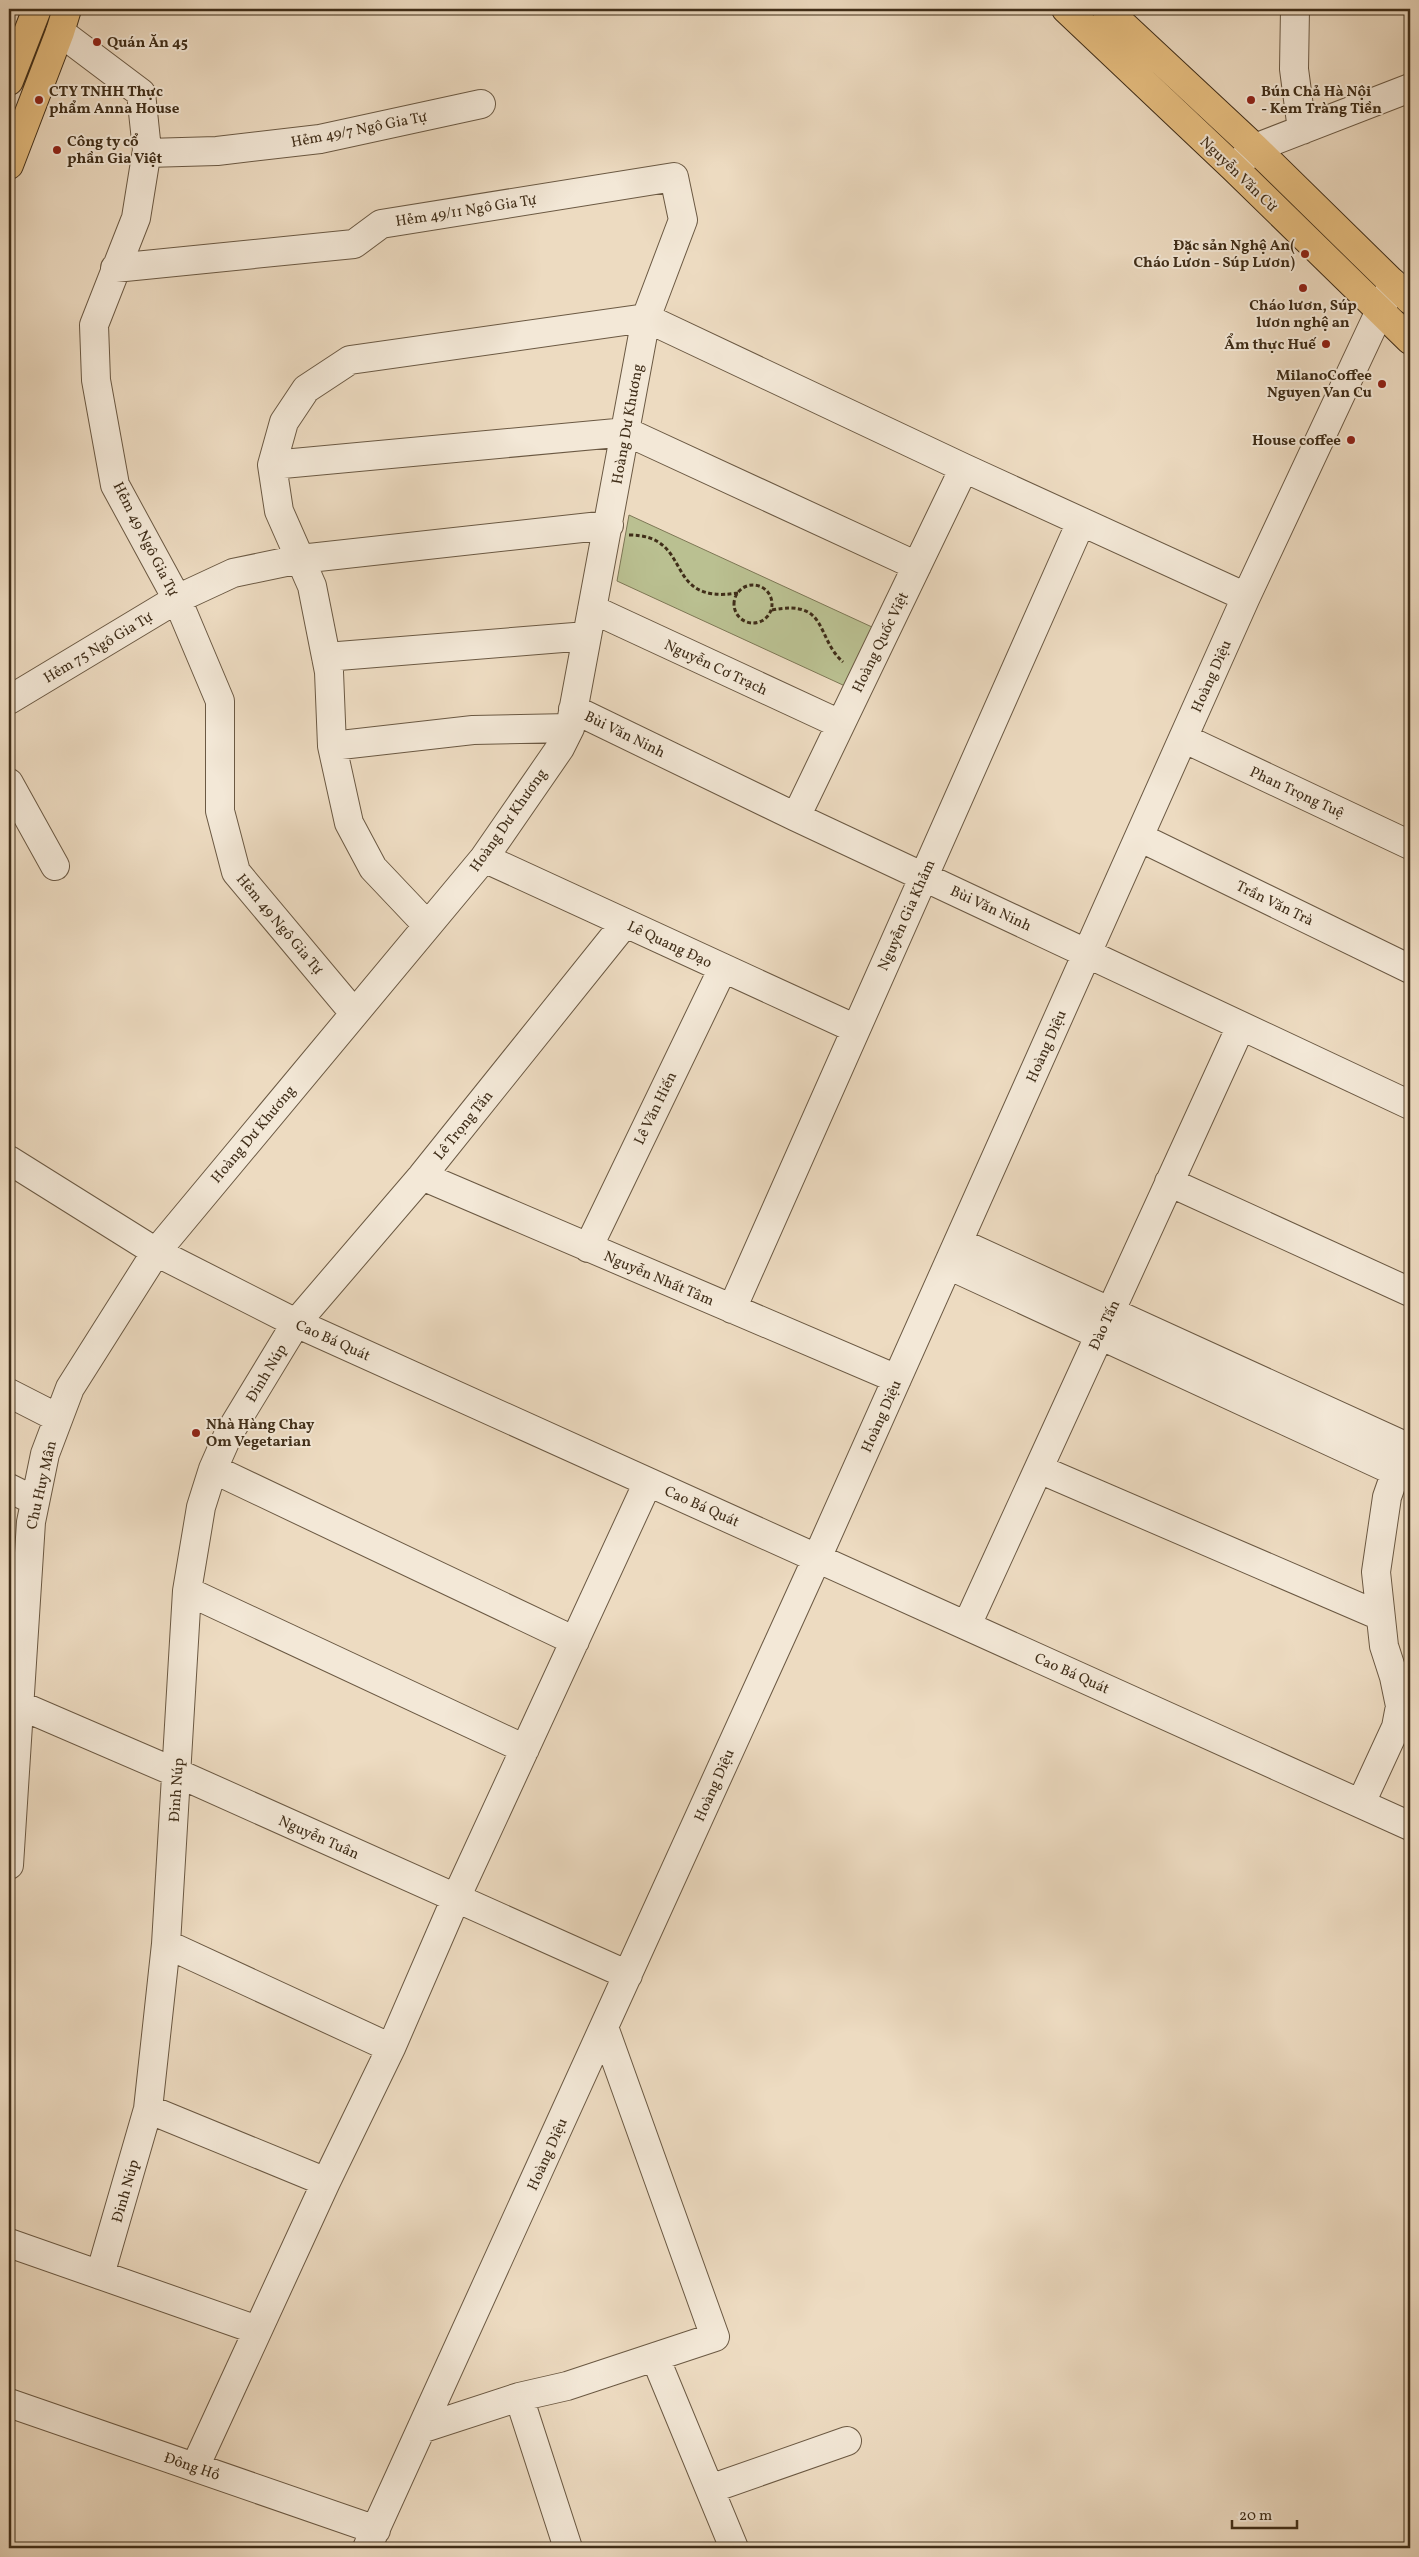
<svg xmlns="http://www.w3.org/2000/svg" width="1419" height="2557" font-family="Vollkorn,serif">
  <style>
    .green { fill: #bac091; stroke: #7d7755 }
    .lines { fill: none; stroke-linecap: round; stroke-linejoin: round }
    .minor-casing { stroke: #6b5943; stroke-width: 30 }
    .major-casing { stroke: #402e19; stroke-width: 30 }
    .path { stroke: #402e19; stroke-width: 3; stroke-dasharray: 4 2.5; stroke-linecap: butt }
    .minor { stroke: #f3e8d7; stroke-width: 28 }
    .major { stroke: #e6be80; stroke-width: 28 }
    .poi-dot { fill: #8f2418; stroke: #f3e8d7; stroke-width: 2 }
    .labels { text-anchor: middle; stroke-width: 4; stroke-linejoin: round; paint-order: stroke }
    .poi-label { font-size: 15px; font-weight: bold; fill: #402e19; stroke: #f3e8d7; text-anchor: start }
    .street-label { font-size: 15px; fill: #402e19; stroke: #f3e8d7 }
  </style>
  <rect width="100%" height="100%" fill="#eddbc1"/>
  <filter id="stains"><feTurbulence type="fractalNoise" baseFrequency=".004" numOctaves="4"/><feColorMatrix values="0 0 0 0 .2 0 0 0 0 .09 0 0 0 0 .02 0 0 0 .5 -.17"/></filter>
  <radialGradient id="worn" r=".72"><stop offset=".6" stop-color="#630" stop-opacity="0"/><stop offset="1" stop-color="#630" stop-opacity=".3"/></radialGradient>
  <path class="green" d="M629,515L872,627L845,686L617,581Z"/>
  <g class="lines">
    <g class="minor-casing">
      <path id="minor" d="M1295,9L1294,69L1302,130
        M60,32L141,93L147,150L136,218L94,325L96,380L115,485L177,599L220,701V811L236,872L354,1013
        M147,153L217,151L320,139L481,104
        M1239,163L1255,148L1410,88
        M272,465L627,432L917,566
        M592,609L840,724
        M326,657L587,636
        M9,700L177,599L233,573L300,559L609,525
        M573,709L796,817L1410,1105
        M1183,738L1410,845
        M332,746L473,730L570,728
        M9,783L55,866
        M796,817L964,468
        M1139,837L1410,969
        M484,858L856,1029
        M427,925L373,868L349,823L332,746L329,672L312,586L279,511L272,465L284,422L306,389L350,360L646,318L964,468L1246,597
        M9,1160L156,1252L296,1323L1410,1826
        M422,1176L897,1379
        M1169,1182L1410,1292
        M958,1242L1405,1446
        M588,1248L723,968
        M948,1265L1396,1472
        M732,1309L1081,522
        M9,1393L58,1418
        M213,1469L575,1641
        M1039,1469L1380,1616
        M9,1488L35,1501
        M187,1591L525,1749
        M967,1625L1241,1026
        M9,1704H17L177,1773L628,1975
        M1361,1803L1396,1727L1400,1706L1394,1677L1384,1646L1376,1572L1387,1497L1402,1454
        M9,1865L31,1522L45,1454L70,1388L156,1252L484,858L560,748L570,728L646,318L683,220L674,177L381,224L354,244L115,268
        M166,1944L391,2048
        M148,2109L326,2182
        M9,2243L257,2330
        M100,2275L148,2109L166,1944L187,1591L201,1507L213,1469L228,1435L296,1323L422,1176L625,923
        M655,2357L734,2548
        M519,2397L568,2548
        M9,2403L376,2530
        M421,2429L519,2397L567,2386L715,2337L604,2027
        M195,2467L326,2182L391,2048L456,1898L648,1482
        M710,2489L847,2441
        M367,2548L817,1558L1246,597L1393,283"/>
    </g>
    <g class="major-casing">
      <path id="major" d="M1066,9L1234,168L1410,340
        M1106,9L1255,148L1410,300
        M9,81L37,9
        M9,165L60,32L67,9"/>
    </g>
    <path class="path" d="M629,535C696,535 660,605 738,593
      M734 604a19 19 0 1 1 38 0a19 19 0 1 1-38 0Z
      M772,610C829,599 815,637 843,662"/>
    <use href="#minor" class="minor"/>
    <use href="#major" class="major"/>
  </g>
  <g class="poi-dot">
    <circle cx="97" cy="42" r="5"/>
    <circle cx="39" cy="100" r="5"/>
    <circle cx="1251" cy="100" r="5"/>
    <circle cx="57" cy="150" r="5"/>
    <circle cx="1305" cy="254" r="5"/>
    <circle cx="1303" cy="288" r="5"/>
    <circle cx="1326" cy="344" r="5"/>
    <circle cx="1382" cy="384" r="5"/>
    <circle cx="1351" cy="440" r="5"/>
    <circle cx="196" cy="1433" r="5"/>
  </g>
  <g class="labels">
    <g class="poi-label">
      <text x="107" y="47">Quán Ăn 45</text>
      <text x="49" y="96">CTY TNHH Thực<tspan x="49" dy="17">phẩm Anna House</tspan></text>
      <text x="1261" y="96">Bún Chả Hà Nội<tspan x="1261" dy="17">- Kem Tràng Tiền</tspan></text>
      <text x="67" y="146">Công ty cổ<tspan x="67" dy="17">phần Gia Việt</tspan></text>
      <text x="1295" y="250" text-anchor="end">Đặc sản Nghệ An(<tspan x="1295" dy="17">Cháo Lươn - Súp Lươn)</tspan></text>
      <text x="1303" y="310" text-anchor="middle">Cháo lươn, Súp<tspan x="1303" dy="17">lươn nghệ an</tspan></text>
      <text x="1316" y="349" text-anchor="end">Ẩm thực Huế</text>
      <text x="1372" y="380" text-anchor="end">MilanoCoffee<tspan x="1372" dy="17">Nguyen Van Cu</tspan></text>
      <text x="1341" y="445" text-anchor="end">House coffee</text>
      <text x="206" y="1429">Nhà Hàng Chay<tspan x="206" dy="17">Om Vegetarian</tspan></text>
    </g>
    <g class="street-label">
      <text transform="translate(359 129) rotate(-11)" y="5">Hẻm 49/7 Ngô Gia Tự</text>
      <text transform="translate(1239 174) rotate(44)" y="5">Nguyễn Văn Cừ</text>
      <text transform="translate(466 210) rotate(-9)" y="5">Hẻm 49/11 Ngô Gia Tự</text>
      <text transform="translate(627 424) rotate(-80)" y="5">Hoàng Dư Khương</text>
      <text transform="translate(146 539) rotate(63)" y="5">Hẻm 49 Ngô Gia Tự</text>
      <text transform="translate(880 642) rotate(-64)" y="5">Hoàng Quốc Việt</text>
      <text transform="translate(98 647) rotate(-31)" y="5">Hẻm 75 Ngô Gia Tự</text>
      <text transform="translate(716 667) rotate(25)" y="5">Nguyễn Cơ Trạch</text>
      <text transform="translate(1211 676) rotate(-66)" y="5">Hoàng Diệu</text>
      <text transform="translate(625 734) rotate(26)" y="5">Bùi Văn Ninh</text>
      <text transform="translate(1297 792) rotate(25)" y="5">Phan Trọng Tuệ</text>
      <text transform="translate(508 820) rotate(-55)" y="5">Hoàng Dư Khương</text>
      <text transform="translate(1275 903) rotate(26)" y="5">Trần Văn Trà</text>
      <text transform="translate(991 908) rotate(25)" y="5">Bùi Văn Ninh</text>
      <text transform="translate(906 915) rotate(-66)" y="5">Nguyễn Gia Khảm</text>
      <text transform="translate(280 924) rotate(50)" y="5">Hẻm 49 Ngô Gia Tự</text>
      <text transform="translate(670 944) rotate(25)" y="5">Lê Quang Đạo</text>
      <text transform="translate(1046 1046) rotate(-66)" y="5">Hoàng Diệu</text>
      <text transform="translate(655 1108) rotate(-64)" y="5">Lê Văn Hiến</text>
      <text transform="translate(463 1125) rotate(-51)" y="5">Lê Trọng Tấn</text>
      <text transform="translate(253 1134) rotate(-50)" y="5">Hoàng Dư Khương</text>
      <text transform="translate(659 1278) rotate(23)" y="5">Nguyễn Nhất Tâm</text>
      <text transform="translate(1104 1325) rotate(-65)" y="5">Đào Tấn</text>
      <text transform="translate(333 1340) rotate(24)" y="5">Cao Bá Quát</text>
      <text transform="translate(266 1373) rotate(-59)" y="5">Đinh Núp</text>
      <text transform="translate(881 1416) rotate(-66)" y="5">Hoàng Diệu</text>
      <text transform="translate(41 1485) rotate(-77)" y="5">Chu Huy Mân</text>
      <text transform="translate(702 1506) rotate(24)" y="5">Cao Bá Quát</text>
      <text transform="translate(1072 1673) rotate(24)" y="5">Cao Bá Quát</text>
      <text transform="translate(714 1785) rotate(-66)" y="5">Hoàng Diệu</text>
      <text transform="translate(176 1790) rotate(-86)" y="5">Đinh Núp</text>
      <text transform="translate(319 1837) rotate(24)" y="5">Nguyễn Tuân</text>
      <text transform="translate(547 2154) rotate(-66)" y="5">Hoàng Diệu</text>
      <text transform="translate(125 2191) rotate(-74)" y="5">Đinh Núp</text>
      <text transform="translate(192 2466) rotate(19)" y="5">Đông Hồ</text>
    </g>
  </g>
  <rect width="1419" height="2557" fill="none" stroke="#eddbc1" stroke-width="30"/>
  <rect x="10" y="10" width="1399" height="2537" fill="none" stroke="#402e19" stroke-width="2.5"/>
  <rect x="15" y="15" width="1389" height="2527" fill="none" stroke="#402e19"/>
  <path d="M1232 2520v8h65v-8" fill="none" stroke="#402e19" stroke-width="2.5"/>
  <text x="1239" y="2520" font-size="15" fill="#402e19" stroke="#f3e8d7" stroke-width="4" paint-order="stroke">20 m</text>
  <rect width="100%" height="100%" filter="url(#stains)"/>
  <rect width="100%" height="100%" fill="url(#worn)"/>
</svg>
